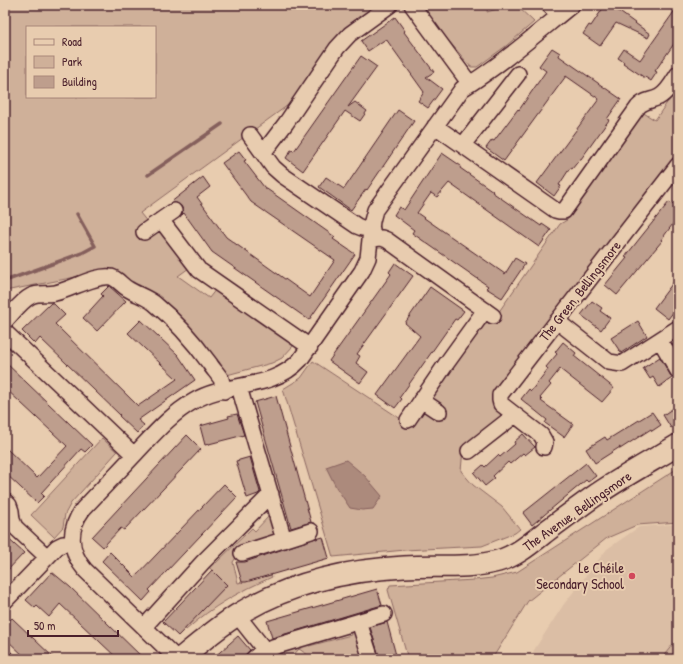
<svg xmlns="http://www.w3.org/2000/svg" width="683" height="664" font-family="'Patrick Hand',sans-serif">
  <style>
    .built { fill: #dbbea5 }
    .green { fill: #cfb099; stroke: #8c6862; fill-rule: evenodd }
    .water { fill: #ac8a7c; stroke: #855f5c }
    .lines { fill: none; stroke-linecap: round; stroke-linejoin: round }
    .stream { stroke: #855f5c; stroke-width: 3.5 }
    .building { fill: #be9e8d; stroke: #4a1f2b }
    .street-casing { stroke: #4a1f2b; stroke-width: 18 }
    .secondary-casing { stroke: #4a1f2b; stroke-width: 24 }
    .street { stroke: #e8ccaf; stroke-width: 15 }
    .secondary { stroke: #e8ccaf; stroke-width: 21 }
    .poi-dot { fill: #d1495b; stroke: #e8ccaf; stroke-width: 1.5 }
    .labels { text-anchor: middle; stroke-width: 4; stroke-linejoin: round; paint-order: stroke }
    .street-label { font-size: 14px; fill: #4a1f2b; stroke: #e8ccaf }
    .poi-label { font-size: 14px; fill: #4a1f2b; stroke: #e8ccaf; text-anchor: end }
  </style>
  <rect width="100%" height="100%" fill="#e8ccaf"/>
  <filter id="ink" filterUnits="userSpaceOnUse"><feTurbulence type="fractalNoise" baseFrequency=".025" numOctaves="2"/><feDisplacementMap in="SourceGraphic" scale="8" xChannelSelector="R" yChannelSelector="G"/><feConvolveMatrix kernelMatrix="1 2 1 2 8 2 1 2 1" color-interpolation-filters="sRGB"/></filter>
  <g filter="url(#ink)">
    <path class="built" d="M678,524V659H530L534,650L564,604L607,549L639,527Z"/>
    <path class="green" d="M5,5H377L334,41L295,100L140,213L148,223L147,238L160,231L163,233L189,268L178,276L209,298L216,289L294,345L282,358L272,363L223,376L198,339L101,272L5,291ZM27,27H155V97H27Z
      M418,5H488L487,12L510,5H516L534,22L506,46L477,67H471Z
      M678,87V156L497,388L501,419L463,449L461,471L473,485L502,507L520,529L515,533L482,546L405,550L333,557L283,389L301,378L313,361L410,425L481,325L491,323L560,224L567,220L642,112L655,120Z
      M102,438L117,452L71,503L65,514L63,527L54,537L31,515Z
      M678,468V522L637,525L607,538L528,601L492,659H408L388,590L390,585L474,580L492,578L517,572Z
      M262,509H267L277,537L240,552L233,562L238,583L271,575L272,577C239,592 214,605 186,630L185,628L226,585L207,565L213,560L216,563L252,528L255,531L269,516Z
      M349,628L355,631L363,659H314L299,649L290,659H281L278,653L306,642L309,646L351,635Z
      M678,638V659H661Z"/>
    <path class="water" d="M346,460L365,476L382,496L373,509L362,510L350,508L336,487L326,467Z"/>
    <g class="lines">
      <path class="stream" d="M148,175L222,124
        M5,281L82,253L95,246L77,214"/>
    </g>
    <path class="building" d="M605,5H610L650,34L648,38L616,23L600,46L583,34L589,25L591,26Z
      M678,6V38L655,71L657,72L651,81L645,77V78L623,63L624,62L618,58L624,49L640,60Z
      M395,17L405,31L404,32L434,72L426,77L442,89L428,108L418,101L424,92L386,39L368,51L361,41Z
      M552,48L560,53L559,56L621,99L607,119L609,120L581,159H580L572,169L570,168L559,185L561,186L554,196L537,183L599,99L566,76L504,161L486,148L492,140L494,141L518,109L519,110L546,71L539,66Z
      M361,56L377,67L348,107L355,102L367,111L360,121L345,111L303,171L286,158L291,150L294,151Z
      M398,110L414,121L367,190L366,189L351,210L319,187L326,177L344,189Z
      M239,151L246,160L244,161L264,187L335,237L333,239L355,254L309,320L212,252L184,213L182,215L183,210L181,206L177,203H170L203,177L210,187L197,197L226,237L310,297L335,260L251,202L222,163Z
      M442,153L461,166L460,168L493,191L492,192L541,226L542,224L551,230L539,247L449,183L437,197L431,193L417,213L505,274L515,258L525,264L502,298L486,288L488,286L412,233L414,230L394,215L399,207L404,210Z
      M678,198V217L661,240L662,241L617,295L605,285L627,258L625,257L640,238L669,202L672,204Z
      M395,263L413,276L357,354L360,356L356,363L368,372L360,383L329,361L391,274L389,272Z
      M678,276V306L668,319L654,308Z
      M109,286L126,301L97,331L83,318L103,296L101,294Z
      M430,287L464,311L457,320L455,319L400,397L402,399L395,408L377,395L420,336L405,323Z
      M592,301L602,308L600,311L610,318L601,330L581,315Z
      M51,303H53L65,315L55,324L138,406L177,379L128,333L141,320L178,355L195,380L138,420L144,425L137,433L119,416L120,415L40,338L35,344L22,331Z
      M638,321L647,336L621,353L611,338Z
      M563,342L576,353L574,356L614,388L602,402L560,369L549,383L551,385L540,398L542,400L541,401L573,424L564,437L545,423L547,420L521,399L529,389L531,391L548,369L546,367L557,354L555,352Z
      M660,357L672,378L659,387L653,377L650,379L643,368Z
      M5,362L92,445L85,452L81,449L41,493L44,496L37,503L5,473V447L37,478L67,446L5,388Z
      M276,396L311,522L291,528L255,402Z
      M678,405V423L671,428L663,415Z
      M652,412L661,425L652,431L651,429L620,449V447L595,463L586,449L605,437L607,440Z
      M237,414L244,435L205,445L200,426L229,418L228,416Z
      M523,434L535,447L525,455L523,453L510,464L508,462L493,476L495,478L485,486L474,473L483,465L485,467L498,455L500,457L515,444L514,442Z
      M187,435L201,449L124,530L121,528L103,547L92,537Z
      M250,457L260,492L258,494L247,498L236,461Z
      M586,463L596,476L588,482L586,480L532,525L523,513Z
      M224,484L237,497L149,590L151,592L143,601L102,561L110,552L135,577Z
      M5,536L24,553L5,573Z
      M323,537L329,558L246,582H242L236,562H245L316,538V539Z
      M212,570L227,585L178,636L163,622Z
      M52,572L70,587L144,659H118L60,604L49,617L37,606L35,608L26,600Z
      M377,589L382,605L272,638L267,621Z
      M12,618L33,638L55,659H27L5,638V625Z
      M387,622L397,659H380L370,627Z
      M238,636L250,650L245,655L244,659H212Z"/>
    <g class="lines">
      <g class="street-casing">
        <path id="street" d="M412,5L470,84
          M549,5L559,15
          M435,126L555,210L559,211H564L638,107C644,100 651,101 659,97C667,93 673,82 678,74
          M250,135L273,167L282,175L357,226L362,228L372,229
          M463,145L518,74
          M262,152L267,148L286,123L337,48L350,34L390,5
          M161,220L199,270L310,347
          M144,232L174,211
          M371,239L382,238L387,240L493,316
          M5,321C13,313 21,301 31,296C39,292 48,295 55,293C70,290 97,274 111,277C118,279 121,285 128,289C136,294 146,297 154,303C176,321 194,342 210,364C213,369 218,374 221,379C222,382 223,387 224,391
          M557,321L609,362L622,364L678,328
          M5,332L134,455
          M660,340L678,371
          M239,387L284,540
          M421,400L439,412
          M408,420L446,364L485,310
          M544,447L545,442L541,435L501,404L500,400V395L678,165
          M469,451L515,415
          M5,501L9,505L11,511L12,520L15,527L47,557
          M242,553L311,531
          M5,601L57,547L63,544H72
          M237,615L272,659
          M359,622L371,659
          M144,627L203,562L271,494
          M5,658L6,659
          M177,659L85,570C69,551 68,529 83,509C101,490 118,472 136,453C154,434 171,414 194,401C228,381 271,391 300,360L362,271L368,258L372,221L375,210L462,89C501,65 536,34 572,5
          M253,659L264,650L273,647L384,614"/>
      </g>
      <g class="secondary-casing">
        <path id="secondary" d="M180,659C198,644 217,628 237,615C287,584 347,570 404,567C435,565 468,569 498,561C516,556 530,544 544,533C560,521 576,509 593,497C620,478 650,462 678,445"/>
      </g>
      <use href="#street" class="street"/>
      <use href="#secondary" class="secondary"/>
    </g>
  </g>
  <circle class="poi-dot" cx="632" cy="576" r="4"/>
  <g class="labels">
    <g class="street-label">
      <text transform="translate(580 291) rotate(-52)" y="5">The Green, Bellingsmore</text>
      <text transform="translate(577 511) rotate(-35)" y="5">The Avenue, Bellingsmore</text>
    </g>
    <g class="poi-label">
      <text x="624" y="573">Le Chéile<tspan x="624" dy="16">Secondary School</tspan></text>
    </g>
  </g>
  <rect width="683" height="664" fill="none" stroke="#e8ccaf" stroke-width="20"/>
  <rect x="10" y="10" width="663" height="644" fill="none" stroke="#4a1f2b" stroke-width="1.5" filter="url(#ink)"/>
  <rect x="26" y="26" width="130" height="72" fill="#e8ccaf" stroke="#a9877a"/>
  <rect x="34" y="39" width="20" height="6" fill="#e8ccaf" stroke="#a9877a"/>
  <text x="62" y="46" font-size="12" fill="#4a1f2b">Road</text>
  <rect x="34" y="56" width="20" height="12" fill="#cfb099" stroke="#a9877a"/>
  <text x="62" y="66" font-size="12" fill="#4a1f2b">Park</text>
  <rect x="34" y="76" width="20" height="12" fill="#be9e8d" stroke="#a9877a"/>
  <text x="62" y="86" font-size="12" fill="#4a1f2b">Building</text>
  <path d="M28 630v6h90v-6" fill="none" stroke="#4a1f2b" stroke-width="2"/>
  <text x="34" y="630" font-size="12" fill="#4a1f2b" stroke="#e8ccaf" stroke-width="3" paint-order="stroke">50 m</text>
</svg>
